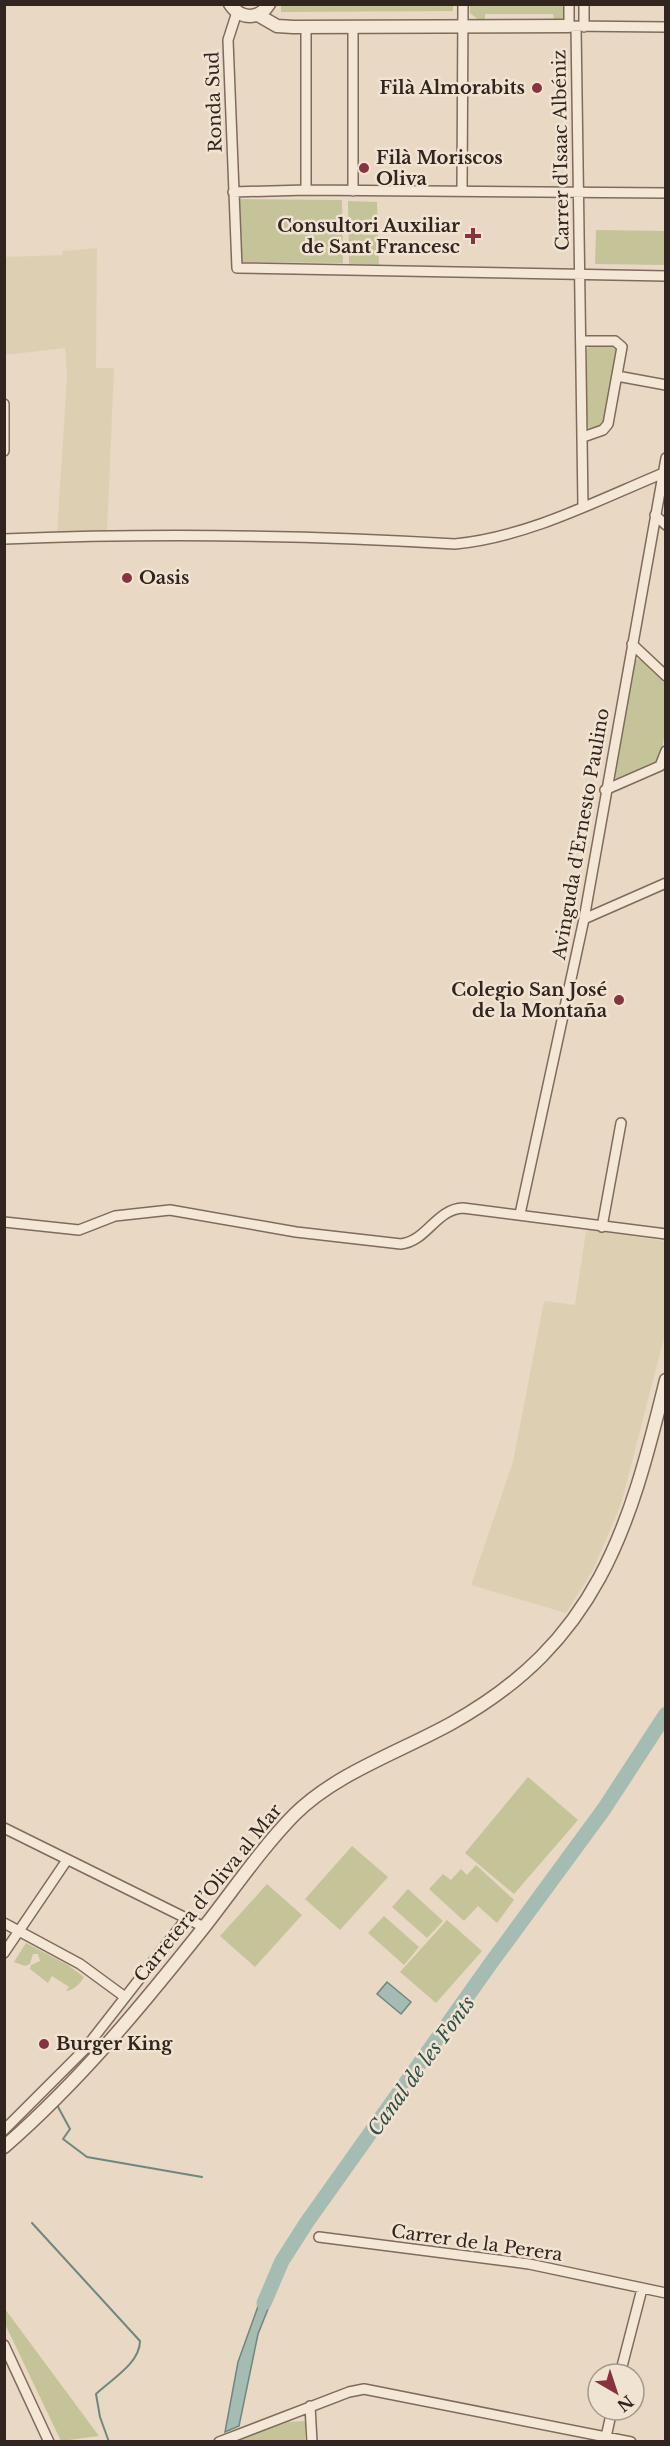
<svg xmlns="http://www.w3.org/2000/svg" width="670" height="2446" font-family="'Libre Baskerville',serif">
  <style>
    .farmland { fill: #ddd0b2 }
    .green { fill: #c5c499 }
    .water { fill: #a5bcb2; stroke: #6d887e; stroke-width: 1.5 }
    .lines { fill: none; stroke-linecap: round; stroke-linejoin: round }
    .stream { stroke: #6d887e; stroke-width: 2 }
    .river { stroke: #a5bcb2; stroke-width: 15 }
    .minor-casing { stroke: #806a5c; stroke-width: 12 }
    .tertiary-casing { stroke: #806a5c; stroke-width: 15 }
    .minor { stroke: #f4e7d6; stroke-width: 9 }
    .tertiary { stroke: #f4e7d6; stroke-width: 12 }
    .poi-dot { fill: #883440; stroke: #f1e3d2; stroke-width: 2 }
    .labels { text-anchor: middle; stroke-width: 5; stroke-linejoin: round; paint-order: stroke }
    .poi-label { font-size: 18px; font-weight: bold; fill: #32251f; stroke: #f1e3d2; text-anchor: end }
    .street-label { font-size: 18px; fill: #32251f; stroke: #f1e3d2 }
    .water-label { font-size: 20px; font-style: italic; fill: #305049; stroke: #f1e3d2 }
  </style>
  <rect width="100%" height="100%" fill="#e8d8c4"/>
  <path class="farmland" d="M97,248L96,368H114L107,534L57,533L67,378L65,348L6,355L4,257L62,255L63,251Z
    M590,1230L665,1241V1334L621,1504L593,1570L566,1613L471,1585L513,1462L544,1301L575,1305L586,1231Z"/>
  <path class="green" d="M453,5V11L281,12V4Z
    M470,5H567V15L561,20H554L553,14H485V20H479L470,13Z
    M240,199L342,200L343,263L241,262Z
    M348,201L377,202L379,265L349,264Z
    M596,230L665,231V265L595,264Z
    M592,345H614L617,349L604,421L601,426L591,430L587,426V349Z
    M637,659L644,660L665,681V731L660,762L616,779L613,773L634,662Z
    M528,1777L578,1820L514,1894L465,1853Z
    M352,1846L388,1877L340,1930L305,1899Z
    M476,1865L514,1900L497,1923L478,1906L464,1921L429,1889L443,1874L451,1880L461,1869L467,1875Z
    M267,1884L302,1915L255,1967L220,1936Z
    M408,1889L443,1921L427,1938L392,1907Z
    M384,1916L419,1947L404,1965L368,1933Z
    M447,1920L482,1951L436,2003L400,1972Z
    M26,1943L68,1965L84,1977C80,1984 74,1990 66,1991L69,1987L52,1976L48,1983L30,1969L31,1965L40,1961L38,1954H33L30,1964L25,1966L14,1962Z
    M5,2309L99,2436L61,2441L5,2324Z
    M305,2421V2441H238L288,2422Z"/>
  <path class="water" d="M387,1982L411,2002L401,2014L377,1994Z
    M266,2284L276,2289L258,2334L239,2426L225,2432L238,2362Z"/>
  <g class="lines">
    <path class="stream" d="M57,2105L70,2129L63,2139L87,2157L202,2177
      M32,2223L140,2341C140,2363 112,2379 96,2394L100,2417L109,2442"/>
    <path class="river" d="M264,2303L282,2261L307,2222L491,1963L604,1809L666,1714"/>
    <g class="minor-casing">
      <path id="minor" d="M569,4V26L666,27
        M237,12L228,40L237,268L666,276
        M576,26L583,506
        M584,27V4
        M306,28V190
        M353,191V26
        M462,191L463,4
        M233,192L306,190L666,193
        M582,341H615L622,347L608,424L603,430L583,437
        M617,376L666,385
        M4,404V451
        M655,515L666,525
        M4,539C155,533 305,535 455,544C528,537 598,500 666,472
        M632,644L666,676
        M605,790L660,766L666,751
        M584,919L666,883
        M520,1214L584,919L666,458
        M4,1222L79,1230L115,1216L170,1210L296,1232L401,1244C427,1241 436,1209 463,1208L666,1234
        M602,1227L621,1123
        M4,1828L204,1927
        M4,1923L80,1964L125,1997
        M4,1953L67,1860
        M4,2130L84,2050L187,1918
        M319,2237L529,2264L666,2293
        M4,2345L49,2442
        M620,2374L642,2289
        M310,2406L312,2442
        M606,2437L612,2410
        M219,2442L349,2392L364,2389L631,2442"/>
    </g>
    <g class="tertiary-casing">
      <path id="tertiary" d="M230,4C241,20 259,20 269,4
        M258,15L277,26L293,27L569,26
        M4,2147C80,2081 143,2004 205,1926C234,1889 261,1849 294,1815C336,1773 400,1752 452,1723C597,1642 629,1531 666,1380"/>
    </g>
    <use href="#minor" class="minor"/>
    <use href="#tertiary" class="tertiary"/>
  </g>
  <g class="poi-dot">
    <circle cx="537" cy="88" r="6"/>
    <circle cx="364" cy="168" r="6"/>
    <path d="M470 227h6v6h6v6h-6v6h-6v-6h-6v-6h6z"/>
    <circle cx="127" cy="578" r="6"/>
    <circle cx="619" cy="1000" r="6"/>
    <circle cx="44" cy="2044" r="6"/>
  </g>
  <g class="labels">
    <g class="poi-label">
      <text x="525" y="94">Filà Almorabits</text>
      <text x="376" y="164" text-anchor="start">Filà Moriscos<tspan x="376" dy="21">Oliva</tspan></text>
      <text x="460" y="232">Consultori Auxiliar<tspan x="460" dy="21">de Sant Francesc</tspan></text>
      <text x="139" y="584" text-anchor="start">Oasis</text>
      <text x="607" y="996">Colegio San José<tspan x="607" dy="21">de la Montaña</tspan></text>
      <text x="56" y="2050" text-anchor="start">Burger King</text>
    </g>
    <g class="street-label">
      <text transform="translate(214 102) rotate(-92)" y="6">Ronda Sud</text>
      <text transform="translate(561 150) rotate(-91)" y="6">Carrer d'Isaac Albéniz</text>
      <text transform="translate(581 834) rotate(-80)" y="6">Avinguda d'Ernesto Paulino</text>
      <text transform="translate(208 1893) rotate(-51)" y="6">Carretera d’Oliva al Mar</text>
      <text transform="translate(477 2243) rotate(8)" y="6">Carrer de la Perera</text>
    </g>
    <g class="water-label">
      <text transform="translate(421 2066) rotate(-54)" y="7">Canal de les Fonts</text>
    </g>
  </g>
  <rect width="670" height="2446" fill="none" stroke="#32251f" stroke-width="12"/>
  <g transform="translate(616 2392) rotate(141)"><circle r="28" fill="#f1e3d2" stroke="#a5978a" stroke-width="1.5"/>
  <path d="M0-4.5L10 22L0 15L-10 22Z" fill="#883440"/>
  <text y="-9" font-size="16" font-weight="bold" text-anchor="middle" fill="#32251f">N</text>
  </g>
</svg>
